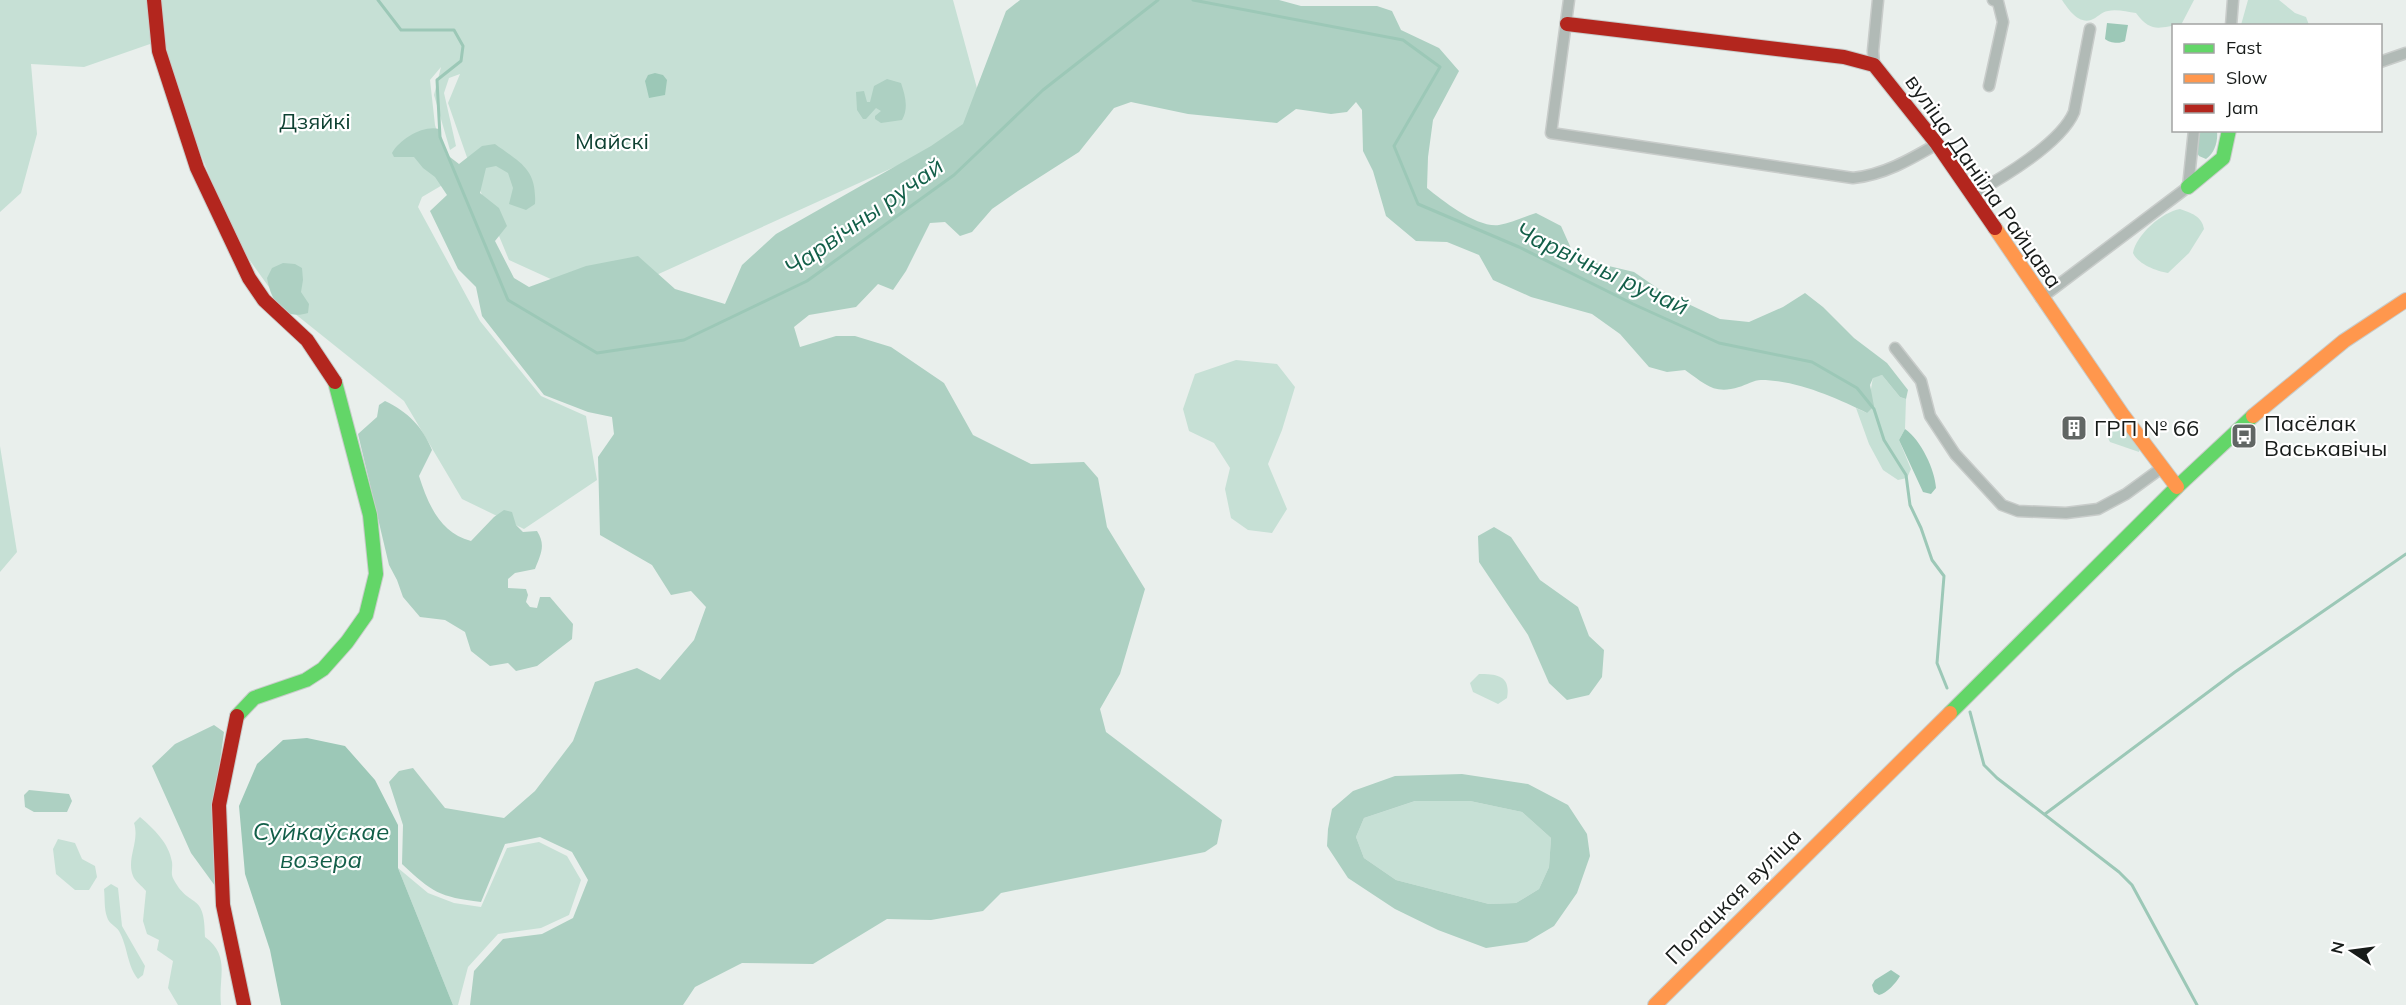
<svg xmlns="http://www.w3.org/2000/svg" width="2406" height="1005" font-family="Mulish,sans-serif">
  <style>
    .green { fill: #c6e0d5 }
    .forest { fill: #add0c2; fill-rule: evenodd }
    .water { fill: #9cc8b7 }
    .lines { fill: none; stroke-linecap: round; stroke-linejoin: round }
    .stream { stroke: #9cc8b7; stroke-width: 3 }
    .street-casing { stroke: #c8ccca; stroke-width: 13 }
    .fast-casing { stroke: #c8ccca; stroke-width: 16 }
    .slow-casing { stroke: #c8ccca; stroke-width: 16 }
    .jam-casing { stroke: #c8ccca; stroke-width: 16 }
    .street { stroke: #b1bab6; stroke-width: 10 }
    .fast { stroke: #63d668; stroke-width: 14 }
    .slow { stroke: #ff974d; stroke-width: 14 }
    .jam { stroke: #b3261e; stroke-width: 14 }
    .labels { text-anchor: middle; stroke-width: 4.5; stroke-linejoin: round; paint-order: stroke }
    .park-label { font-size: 22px; fill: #0e4132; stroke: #fff }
    .street-label { font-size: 22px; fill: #181c1a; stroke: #fff }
    .poi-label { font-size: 22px; fill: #181c1a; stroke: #fff; text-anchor: start }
    .water-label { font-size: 24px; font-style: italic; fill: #135f49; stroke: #fff }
  </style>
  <rect width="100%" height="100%" fill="#e9efec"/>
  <path class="green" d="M0,0H953L987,125L599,301L509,260L470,166L448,103L460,74L449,78L444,93L456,146L450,150L434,95L441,67L430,80L435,125L451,180L422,197L418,207L480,321L541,396L586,416L597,480L524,529L462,499L404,401L279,301L243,251L210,177L182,108L167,59L150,44L84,67L31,64L37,134L21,193L0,212Z
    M2062,0H2194L2181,25C2161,26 2152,35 2136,13C2127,12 2117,9 2108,11C2101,12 2097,18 2091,20C2078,24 2068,9 2062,0Z
    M2248,0H2279L2295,13L2306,17L2309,25H2241Z
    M2180,209C2191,213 2202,216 2204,229L2189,253L2168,273C2156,271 2138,264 2133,253C2136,235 2162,212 2180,209Z
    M1236,360L1277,364L1295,387L1282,430L1268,464L1287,509L1272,533L1248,530L1231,518L1225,489L1230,468L1214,443L1189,431L1183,409L1195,374Z
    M1882,375L1900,397L1906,399L1905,429L1899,440L1911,469L1907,478L1898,480L1883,470L1869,444L1856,408L1867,413L1873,377Z
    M2121,425L2140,447L2139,452L2110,442L2107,436L2108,430L2115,426Z
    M0,446L17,552L0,572Z
    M1479,674C1498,674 1511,676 1507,698L1498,704L1473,692L1470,683Z
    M1415,801H1470L1522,812L1551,838L1549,867L1539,889L1516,903L1489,904L1396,880L1364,858L1356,837L1364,818Z
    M140,817C154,829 169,843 172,862C173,869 170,874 174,880C190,910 205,890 205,937C231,956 218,977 221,1005H178L168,988L173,961L157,950L159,940L147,934L143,921L146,891C142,886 135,881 133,876C126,858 140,842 134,823Z
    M58,839L75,843L82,859L95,866L97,877L89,890H75L56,874L53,849Z
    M539,842L567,856L581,880L569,915L541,928L498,934L468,967L458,1005H453L398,868L428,893L454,903L481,907L507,848Z
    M111,884L118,888L122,926L145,966L143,975L138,979C127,966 128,947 119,931C116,926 109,924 107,917C104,909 105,898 104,889Z"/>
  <path class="forest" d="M1020,0H1279L1301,6H1377L1392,11L1401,30L1439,48L1459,71L1433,120L1428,157L1427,188C1443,201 1477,228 1499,225C1511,223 1524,217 1536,213L1561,226L1574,255L1596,263L1634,272L1663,292L1720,319L1749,322L1783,307L1805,293L1823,307L1854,338L1887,363L1908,390L1906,399L1900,397L1882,375L1873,378L1870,385L1874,406L1867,413C1837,398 1796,380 1761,380C1754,380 1746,385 1739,387C1714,395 1705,384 1685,370L1667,372L1649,367L1620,334L1592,314L1531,297L1493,280L1479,255L1447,242L1416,241L1386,216L1373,171L1363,151L1362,110L1356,102L1347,112L1331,114L1296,109L1277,123L1188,114L1131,102L1114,108L1079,152L1015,193L992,209L972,232L960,236L945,222L930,223L906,271L893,290L878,284L856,307L809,315L794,327L800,347L836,336H855L891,347L944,383L973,435L1031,464L1084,462L1098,478L1107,527L1145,589L1120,674L1100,709L1106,732L1222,820L1217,844L1205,852L1001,893L983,911L931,920L887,919L813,964L742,963L695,987L683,1005H470L474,971L503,939L542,934L573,918L588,880L572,852L540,837L505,844L481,902C439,897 432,892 402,864L403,825L389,782L399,771L413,768L445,808L504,818L535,791L573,741L595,682L637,668L660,680L694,640L706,607L691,591L671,595L652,565L600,535L598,457L614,434L612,417L588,412L544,395L482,316L476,287L458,269L430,211L447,195L435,177L423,168L414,157H394L392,153C400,139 423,125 439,129L446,154L459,164L482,146L495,144C521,163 537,169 535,204L526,210L509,204L513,188L508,173L496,166L486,168L480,193L499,208L507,226L495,241L514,278L529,287L586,266L638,256L675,289L725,304L742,265L776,234L931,146L963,124L1006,11Z
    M887,79L901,83C905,95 909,108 902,120L881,123L875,119V116L881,111L876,108L866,119H863L857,110L856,92L864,91L867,102H870L874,86Z
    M2200,131H2217C2218,141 2215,153 2206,159L2199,156L2196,151Z
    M283,263L295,264L302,268L303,280L301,292L309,304L308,313C282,321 271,300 267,278L272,268Z
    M385,401C408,412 422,426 432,450L419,476C428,504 440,533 471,541L494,517L504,510L512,512L516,525L523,532L537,531C546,545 541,554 535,569L515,573L508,579V588L526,589L528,595L526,602L530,607L537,608L540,597H550L573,624L572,639L537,666L516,671L508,663L490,666L471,651L465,632L445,620L420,617L403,597L397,580L389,565L358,434L377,417L379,405Z
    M1494,527L1511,537L1540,580L1578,607L1589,636L1604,650L1602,677L1589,695L1567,700L1549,683L1528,635L1479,562L1478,536Z
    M214,725L224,732L214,806L218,890L191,853L152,766L175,744Z
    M1462,774L1528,784L1568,805L1587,834L1590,856L1577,893L1554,926L1527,942L1486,948L1438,930L1395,909L1348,878L1327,846L1328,829L1332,809L1353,791L1395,776ZM1415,801H1470L1522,812L1551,838L1549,867L1539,889L1516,903L1489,904L1396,880L1364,858L1356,837L1364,818Z
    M29,790L69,794L72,801L67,812H34L25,807L24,795Z"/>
  <path class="water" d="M2107,23L2128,25L2125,41C2120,44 2109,43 2105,39Z
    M655,73L663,75L667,80L665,95L649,98L645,81L648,75Z
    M1905,429C1921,440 1935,470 1936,488L1931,494L1923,492L1899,440Z
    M307,738L345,746L375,780L398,825V868L453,1005H281L270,950L245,874L239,806L257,764L283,740Z
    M1891,970L1900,976C1896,983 1887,993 1879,995L1874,992L1872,985L1875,980Z"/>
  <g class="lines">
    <path class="stream" d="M378,0L401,30H454L463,46L461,61L437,80L440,137L508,300L597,353L684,340L807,281L954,175L1043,90L1158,0
      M1193,0L1403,40L1440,67L1394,146L1418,204L1519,247L1633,304L1719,343L1812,362L1857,388L1874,409L1884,440L1906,475L1910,505L1921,528L1932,560L1944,576L1937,663L1947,688
      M1970,712L1984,765L1997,778L2119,872L2132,885L2197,1005
      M2045,814L2235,672L2406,554"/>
    <g class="street-casing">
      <path id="street" d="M1569,0L1551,133L1853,178C1884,175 1911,159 1937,144
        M2231,26L2233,0
        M2380,62L2406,53
        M1874,65L1873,51L1878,0
        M1989,86L2003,22L1998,2L1993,0
        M1973,194C2002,178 2061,143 2074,112L2090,29
        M2041,298L2188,187L2194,130
        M1895,348L1921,381L1930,416L1955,454L2002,505L2018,511L2066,513L2098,509L2126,494L2163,467"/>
    </g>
    <g class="fast-casing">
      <path id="fast" d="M2188,187L2223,158L2229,130
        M1950,713L2177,487L2253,416
        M237,716L254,698L306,680L323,669L347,642L366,615L376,574L370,515L335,382"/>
    </g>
    <g class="slow-casing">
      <path id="slow" d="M1995,228L2122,414L2177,487
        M2253,416L2344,341L2406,300
        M1655,1005L1950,713"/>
    </g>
    <g class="jam-casing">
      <path id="jam" d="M154,0L159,51L197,168L249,278L264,300L307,340L335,382
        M1567,24L1844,57L1874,65L1937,144L1995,228
        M237,716L219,805L223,905L244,1005"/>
    </g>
    <use href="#street" class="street"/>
    <use href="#fast" class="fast"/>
    <use href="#slow" class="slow"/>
    <use href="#jam" class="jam"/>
  </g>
  <defs>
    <g id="building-square" transform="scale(1.35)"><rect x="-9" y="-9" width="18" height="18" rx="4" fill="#616664" stroke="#fff"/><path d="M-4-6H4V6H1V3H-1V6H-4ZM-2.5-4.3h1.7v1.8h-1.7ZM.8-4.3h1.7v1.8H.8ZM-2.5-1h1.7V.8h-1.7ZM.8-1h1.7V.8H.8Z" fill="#fff"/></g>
    <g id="bus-square" transform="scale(1.35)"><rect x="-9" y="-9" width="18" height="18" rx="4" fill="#616664" stroke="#fff"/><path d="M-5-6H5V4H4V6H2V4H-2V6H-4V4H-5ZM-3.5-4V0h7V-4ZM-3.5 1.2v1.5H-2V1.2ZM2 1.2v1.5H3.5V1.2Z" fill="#fff"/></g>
  </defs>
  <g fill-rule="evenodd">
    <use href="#building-square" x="2074" y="428"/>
    <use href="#bus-square" x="2244" y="436"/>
  </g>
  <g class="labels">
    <g class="park-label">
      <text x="315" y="129">Дзяйкі</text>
      <text x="612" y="149">Майскі</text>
    </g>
    <g class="street-label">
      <text transform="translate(1984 181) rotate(55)" y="8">вуліца Данііла Райцава</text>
      <text transform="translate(1733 896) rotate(-45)" y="8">Полацкая вуліца</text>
    </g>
    <g class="poi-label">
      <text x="2264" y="431">Пасёлак<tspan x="2264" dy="25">Васькавічы</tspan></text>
      <text x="2094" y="436">ГРП № 66</text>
    </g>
    <g class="water-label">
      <text transform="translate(864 217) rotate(-35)" y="8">Чарвічны ручай</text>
      <text transform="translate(1602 269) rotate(25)" y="8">Чарвічны ручай</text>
      <text x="321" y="840">Суйкаўскае<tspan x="321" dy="28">возера</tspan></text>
    </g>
  </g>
  <rect x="2172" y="24" width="210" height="108" fill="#ffffff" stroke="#a3a4a3" stroke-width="1.5"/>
  <rect x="2184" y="44" width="30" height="9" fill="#63d668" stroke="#a3a4a3" stroke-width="1.5"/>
  <text x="2226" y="54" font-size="18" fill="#181c1a">Fast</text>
  <rect x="2184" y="74" width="30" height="9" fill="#ff974d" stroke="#a3a4a3" stroke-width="1.5"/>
  <text x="2226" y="84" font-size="18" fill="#181c1a">Slow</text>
  <rect x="2184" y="104" width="30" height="9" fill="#b3261e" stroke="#a3a4a3" stroke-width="1.5"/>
  <text x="2226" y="114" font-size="18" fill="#181c1a">Jam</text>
  <g transform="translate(2352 951) rotate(283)" stroke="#ffffff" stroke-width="4.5" paint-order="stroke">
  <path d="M0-4.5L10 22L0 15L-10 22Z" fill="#181c1a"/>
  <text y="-9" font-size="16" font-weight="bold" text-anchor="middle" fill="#181c1a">N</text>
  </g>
</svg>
